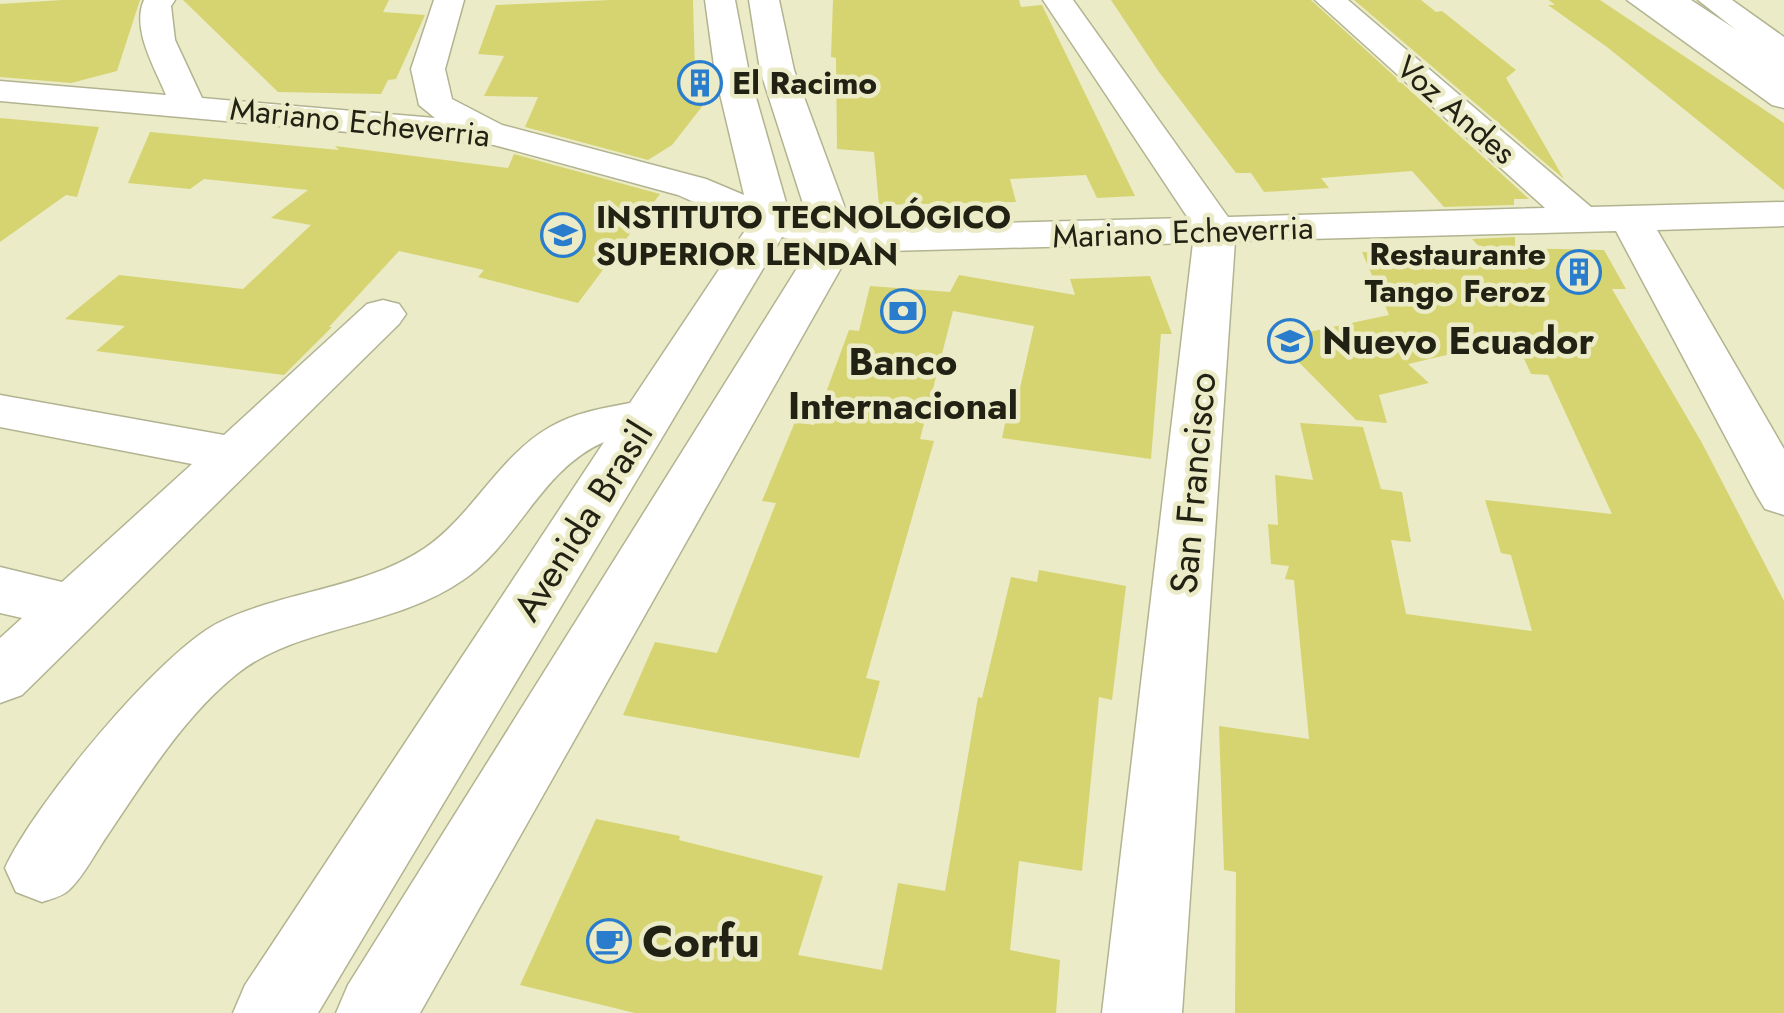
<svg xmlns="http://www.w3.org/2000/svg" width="1784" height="1013" font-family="Jost,sans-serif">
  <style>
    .building { fill: #d6d471 }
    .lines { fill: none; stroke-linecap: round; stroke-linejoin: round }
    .minor-casing { stroke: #b2b390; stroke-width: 3 }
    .major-casing { stroke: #b2b390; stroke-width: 3 }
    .minor { fill: #fff; fill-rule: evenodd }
    .major { fill: #fff; fill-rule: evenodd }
    .labels { text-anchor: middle; stroke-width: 9; stroke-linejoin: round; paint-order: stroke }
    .far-poi-label { font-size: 32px; font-weight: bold; fill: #222214; stroke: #ebebc7; text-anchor: start }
    .far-street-label { font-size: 32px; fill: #222214; stroke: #ebebc7 }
    .poi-label { font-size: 38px; font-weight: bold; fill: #222214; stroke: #ebebc7; text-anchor: start }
    .street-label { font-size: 38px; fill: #222214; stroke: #ebebc7 }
    .near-poi-label { font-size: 45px; font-weight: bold; fill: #222214; stroke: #ebebc7; text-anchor: start }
  </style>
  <rect width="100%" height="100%" fill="#ebebc7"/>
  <path class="building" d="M62,0H140L117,71L71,83L0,77V4Z
    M183,0H389L383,12L425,15L396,79L388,80L381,94L278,92Z
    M610,0H693L695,73L712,75L715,90L672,145L648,160L525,127L538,97L484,96L504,56L478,54L496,5Z
    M833,0H1019L1021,7L1042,5L1135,196L1097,198L1086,175L1010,179L1016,202L879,205L874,152L837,149L836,58L831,57Z
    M1111,0H1311L1529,199H1514V205L1444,207L1412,171L1321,178L1329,188L1264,192L1251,173H1236L1159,72Z
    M1354,0H1421L1436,12L1442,11L1516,70L1506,78L1564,179Z
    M1549,0H1600L1784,123V190L1607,47L1548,5H1555Z
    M0,118L99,127L77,197L66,195L0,242Z
    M150,132L339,150L335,146L508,168L514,154L660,194L578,303L478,277L484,270L399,251L329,327H332L284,375L96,351L125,326L65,319L119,275L243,289L311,225L271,218L308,190L204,179L190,189L128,183Z
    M1515,237V248L1604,250L1626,289H1612L1702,443L1784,601V1013H1235L1236,872L1224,870L1219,726L1309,739L1294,580L1285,579L1289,566L1271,564L1268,524L1278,525L1275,475L1313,480L1300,423L1363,427L1381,489L1402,492L1411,542L1391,540L1406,614L1532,631L1511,555L1501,553L1485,500L1612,514L1548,375L1531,374L1515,339L1408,364L1429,383L1379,395L1387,423L1356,420L1276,339L1389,315L1362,252L1488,256L1472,239Z
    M959,275L1075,295L1070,279L1150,276L1172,334H1161L1151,459L1002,438L1011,396L1018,397L1034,326L953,311L920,439L934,441L866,678L880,681L859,758L623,715L655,642L717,653L776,503L762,501L795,422L814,425L849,330L859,331L870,286L950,292Z
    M1039,570L1126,586L1112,700L1099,697L1082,871L1019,861L1010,950L1060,960L1056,1013H635L520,985L596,819L680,836L679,840L823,876L798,955L882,970L898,883L945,891L978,697L982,698L1011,577L1037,582Z"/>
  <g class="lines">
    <g class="minor-casing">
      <path id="minor" d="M144,0H175L171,6L175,40L202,98L435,118L419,105L411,69L434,0H464L445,69L452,99L502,125L706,179L744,195L715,73L705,0H735L749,73L789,213L808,219L760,70L749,0H779L794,70L852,227L1188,218L1043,0H1073L1228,217L1545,208L1315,0H1348L1591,207L1784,202V226L1657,230L1784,449V515L1765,509L1757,496L1616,231L1235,241L1182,1013H1102L1193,243L850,252L420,1013H336L348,985L811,246L782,237L318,1013H233L245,985L604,442C541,469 518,543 463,580C394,628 298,626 238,673C185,715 146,778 109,833C96,851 85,875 69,890C63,896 51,899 42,902L16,892L5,868C33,806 158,654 218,623C284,590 362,590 425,548C473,515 499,456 550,427C574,413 603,408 630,403L748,226L678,195L494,145L0,101V81L166,95C155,68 131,29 144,0Z
        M1656,0H1691L1784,61V86L1772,83Z
        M383,300L399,304L406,314L399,324L22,695L0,703V638L22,618L0,613V567L62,582L192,464L0,427V395L224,435L367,304Z"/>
    </g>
    <g class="major-casing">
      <path id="major" d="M1627,0H1662L1784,82V108L1772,105Z
        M1698,0H1732L1784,37V62L1773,59Z"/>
    </g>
    <use href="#minor" class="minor"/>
    <use href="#major" class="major"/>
  </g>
  <defs>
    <g id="building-ring" transform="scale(2.25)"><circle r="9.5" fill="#ebebc7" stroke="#2a7dcc" stroke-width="1.5"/><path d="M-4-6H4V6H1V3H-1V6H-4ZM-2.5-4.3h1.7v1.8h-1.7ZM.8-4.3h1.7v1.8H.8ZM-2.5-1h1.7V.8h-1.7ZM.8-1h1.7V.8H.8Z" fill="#2a7dcc"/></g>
    <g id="university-ring" transform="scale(2.25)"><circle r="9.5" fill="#ebebc7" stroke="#2a7dcc" stroke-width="1.5"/><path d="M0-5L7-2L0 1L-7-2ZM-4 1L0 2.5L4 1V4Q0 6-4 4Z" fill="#2a7dcc"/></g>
    <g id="bank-ring" transform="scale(2.25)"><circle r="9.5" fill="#ebebc7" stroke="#2a7dcc" stroke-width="1.5"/><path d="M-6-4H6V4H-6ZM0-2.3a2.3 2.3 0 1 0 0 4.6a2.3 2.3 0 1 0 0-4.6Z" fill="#2a7dcc"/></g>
    <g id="cafe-ring" transform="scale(2.25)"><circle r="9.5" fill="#ebebc7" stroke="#2a7dcc" stroke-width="1.5"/><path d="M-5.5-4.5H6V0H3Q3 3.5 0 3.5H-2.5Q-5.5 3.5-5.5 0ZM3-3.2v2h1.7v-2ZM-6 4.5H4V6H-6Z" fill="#2a7dcc"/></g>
  </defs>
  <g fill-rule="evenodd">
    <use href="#building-ring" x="700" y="83"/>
    <use href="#university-ring" x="563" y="235"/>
    <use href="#building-ring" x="1579" y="272"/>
    <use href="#bank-ring" x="903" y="311"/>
    <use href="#university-ring" x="1290" y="341"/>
    <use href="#cafe-ring" x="609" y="941"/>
  </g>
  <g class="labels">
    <g class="far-poi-label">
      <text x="732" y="94">El Racimo</text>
      <text x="596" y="228">INSTITUTO TECNOLÓGICO<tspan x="596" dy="37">SUPERIOR LENDAN</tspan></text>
      <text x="1546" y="265" text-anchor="end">Restaurante<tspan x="1546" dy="37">Tango Feroz</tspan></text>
    </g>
    <g class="far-street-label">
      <text transform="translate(1456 110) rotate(41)" y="11">Voz Andes</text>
      <text transform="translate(360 122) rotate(6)" y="11">Mariano Echeverria</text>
      <text transform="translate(1183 232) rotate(-2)" y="11">Mariano Echeverria</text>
    </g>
    <g class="poi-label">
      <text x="1322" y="354">Nuevo Ecuador</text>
      <text x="903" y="375" text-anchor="middle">Banco<tspan x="903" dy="44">Internacional</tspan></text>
    </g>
    <g class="street-label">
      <text transform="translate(1193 483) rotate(-85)" y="13">San Francisco</text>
      <text transform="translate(583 521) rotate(-58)" y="13">Avenida Brasil</text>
    </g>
    <g class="near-poi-label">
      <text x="642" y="957">Corfu</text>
    </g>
  </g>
</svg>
